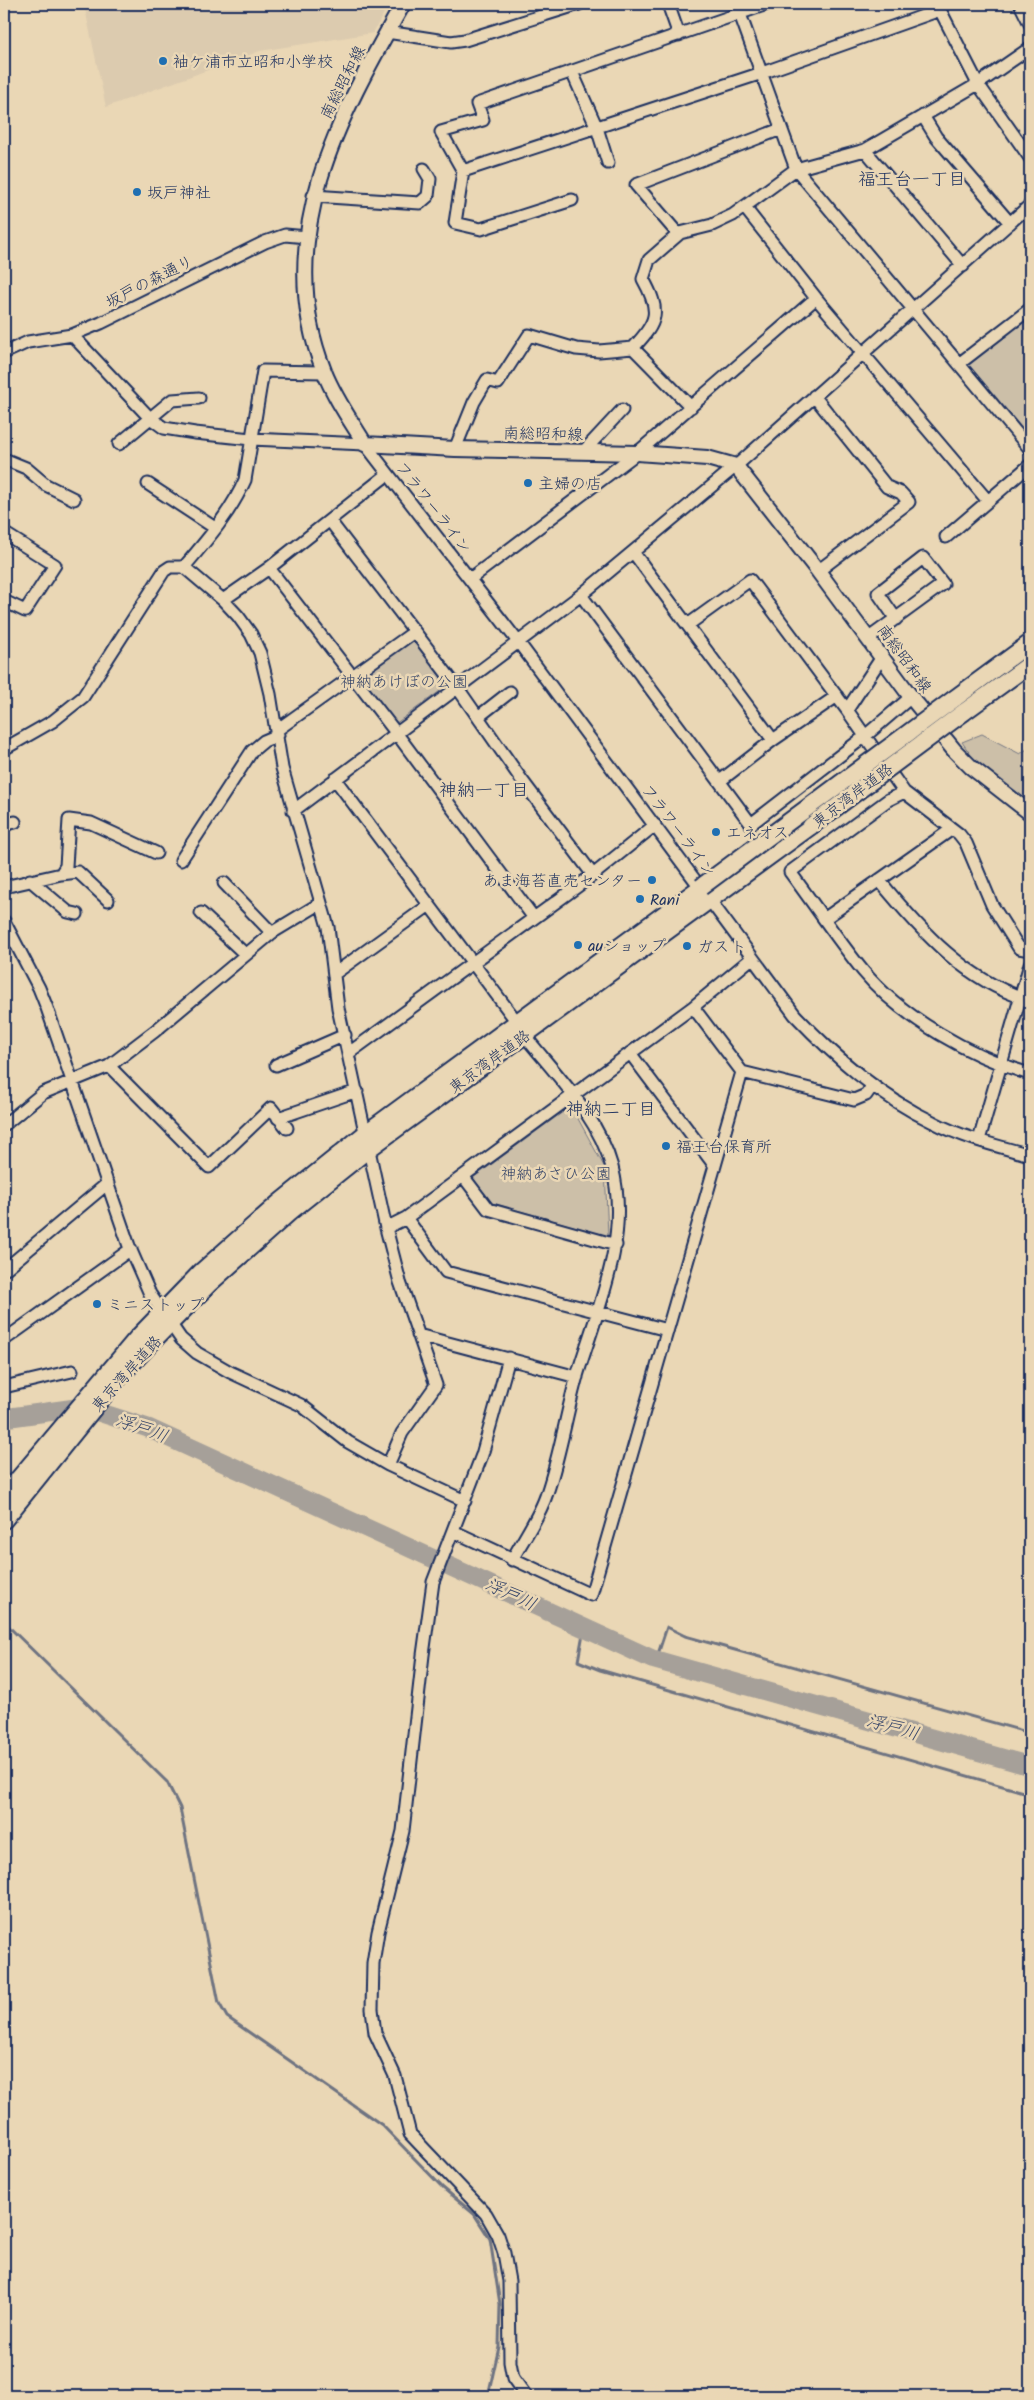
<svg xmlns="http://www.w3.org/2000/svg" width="1034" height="2400" font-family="Kalam,'Klee One',sans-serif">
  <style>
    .built { fill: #dccbaf }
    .green { fill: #ccbfa8; stroke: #747783 }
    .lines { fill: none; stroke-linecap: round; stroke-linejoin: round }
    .stream { stroke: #6e7381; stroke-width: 3 }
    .river { stroke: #a6a099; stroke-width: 19 }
    .minor-casing { stroke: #1b2f5e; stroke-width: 15 }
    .major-casing { stroke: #1b2f5e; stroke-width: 18 }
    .highway-casing { stroke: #1b2f5e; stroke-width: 20 }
    .minor { stroke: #ead7b5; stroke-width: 11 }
    .major { stroke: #ead7b5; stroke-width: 14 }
    .highway { stroke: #ead7b5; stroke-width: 16 }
    .highway-bridge-casing { stroke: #1b2f5e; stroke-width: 20; stroke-linecap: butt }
    .highway-bridge { stroke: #ead7b5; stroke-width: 16 }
    .poi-dot { fill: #1f6fb2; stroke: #ead7b5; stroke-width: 2 }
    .labels { text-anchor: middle; stroke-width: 5; stroke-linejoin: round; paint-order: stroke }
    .poi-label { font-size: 16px; fill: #1b2f5e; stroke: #ead7b5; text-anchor: start }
    .street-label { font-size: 16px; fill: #1b2f5e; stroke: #ead7b5 }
    .park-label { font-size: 16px; fill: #364569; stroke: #ead7b5 }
    .neighbourhood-label { font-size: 18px; fill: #1b2f5e; stroke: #ead7b5 }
    .water-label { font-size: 18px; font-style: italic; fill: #37466a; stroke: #ead7b5 }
  </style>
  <rect width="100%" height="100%" fill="#ead7b5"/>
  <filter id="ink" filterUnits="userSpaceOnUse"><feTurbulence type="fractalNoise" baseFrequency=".02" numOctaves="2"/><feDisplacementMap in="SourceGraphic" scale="10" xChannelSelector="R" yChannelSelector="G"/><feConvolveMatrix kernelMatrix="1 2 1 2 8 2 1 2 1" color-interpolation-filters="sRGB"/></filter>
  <g filter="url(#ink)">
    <path class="built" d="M84,4H389L373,33L260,51L106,107Z"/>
    <path class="green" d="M1030,317V443L966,366Z
      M413,639L447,686L395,724L361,676Z
      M982,734L1020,754L1030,747V810L987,779L962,742Z
      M571,1106L605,1168L608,1236L492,1203L473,1178Z"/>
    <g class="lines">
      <path class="stream" d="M4,1622L167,1782L180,1808L219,2003L227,2017L382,2125L443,2188L474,2214L490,2239L500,2304L499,2347L488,2396
        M584,1628L578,1661L600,1670L1030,1794
        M656,1660L667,1627L685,1636L1030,1733"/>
      <path class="river" d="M4,1418L83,1407L148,1428L652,1659L1030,1766"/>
      <g class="minor-casing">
        <path id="minor" d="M668,4L679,35
          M937,4L978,84L1030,158
          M1020,4L1030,24
          M740,14L796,169L1030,449
          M387,32L451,42L465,40L579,4
          M572,72L597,128L608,163
          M923,116L936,137L1010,223
          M865,150L963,266
          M463,171L762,73L940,10
          M313,196L420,203L428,196L430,179L424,169
          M572,200L481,229L455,223L463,171L441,132L483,120L477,104L767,4
          M745,208L816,298L988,501
          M678,234L636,185L781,129
          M72,335L149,417L164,428L195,433L251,439L365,444L519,643L795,1015C835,1057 880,1097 933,1122C963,1138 998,1146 1030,1155
          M633,348L691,407
          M4,353L28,342L72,335L101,323L265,242L285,235L307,237
          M960,363L1030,309
          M814,396L887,487L901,493L909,502L818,571
          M119,444L172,400L199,398
          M455,449L474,402L487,380L498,383L529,335L576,349L599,351L633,348C658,322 661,311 643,279L649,260L680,233L712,225L733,215L796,169L865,150L978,84L1030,48
          M583,452L622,410
          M4,459L26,468L46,485L74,499
          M148,484L215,528
          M330,521L457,687L521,779L593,875
          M4,533L55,565L25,611L4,601
          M946,537L1030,465
          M633,552L773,740
          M184,567C207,540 231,512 245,480L263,371L324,372
          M269,568L397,734L534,918
          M470,579L637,453L816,298
          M581,595L751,824L864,737L911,697
          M223,600L269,568L388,474
          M689,624L750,580L847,710L904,792
          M869,638L943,584L923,558L878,593L896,619
          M847,710L882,657
          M478,717L510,692
          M277,730L414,632
          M4,749L53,721L83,697L164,571L170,567H184L223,600L238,616L251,634L260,653L270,694L282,768L328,927L338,1008L386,1228L400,1282L436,1385L402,1433L388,1465
          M335,779L517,1022
          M720,781L773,740L837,696
          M293,811L581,595L736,466L1030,205
          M4,825L15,822
          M181,860L252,751L264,741L278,735
          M61,874L78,872L108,900
          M30,880L68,912L77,914
          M879,880C920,930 966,982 1030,1000
          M224,883L272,933
          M4,887L61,874L66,866L69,820L91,823L156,853
          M201,913L245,954
          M824,919L952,829
          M4,921L39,988L47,1008L129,1246L150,1294L181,1339L197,1353L230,1372L301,1405L348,1442L388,1465L465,1501
          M1030,950L1019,948L992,905L966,843L959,834L904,792L888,800L790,872C814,904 837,939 863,971C902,1018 972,1057 1030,1074
          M334,974L428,906
          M693,1007L742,1072L854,1100L866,1095L873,1085
          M349,1053L593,875L655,825
          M630,1053L715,1166
          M276,1065L345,1035
          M109,1066L209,1167L271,1108L287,1128
          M278,1118L357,1091
          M4,1125L43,1093L109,1066L155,1031L273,932L321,903
          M979,1140L1030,964
          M463,1176L488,1209L616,1245
          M406,1218L446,1272L667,1330
          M386,1228L406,1218L693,1007L752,958
          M4,1270L108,1183
          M418,1335L577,1377
          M4,1340L131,1249
          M509,1358L482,1455L433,1582L423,1655L403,1831L378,1932L373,1963L372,2009L375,2033L395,2076L410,2134L486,2214L498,2235L504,2253L509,2281L510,2362L513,2378L526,2396
          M4,1387L72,1371
          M453,1531L591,1595L742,1072
          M512,1560C523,1539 540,1516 547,1493C560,1455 566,1415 577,1376C597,1309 631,1238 612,1167C598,1116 557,1076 525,1036"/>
      </g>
      <g class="major-casing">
        <path id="major" d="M403,4C339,117 271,239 324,371C334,397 351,421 365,444L455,449L637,453L707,458L736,466L818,571L911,697L954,750L971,767L1030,813"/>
      </g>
      <g class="highway-casing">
        <path id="highway" d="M954,699L1030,643
          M964,712L1030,664
          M4,1496L138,1337L201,1272L279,1203L366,1133L701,887
          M4,1520L114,1383L149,1345L210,1283L291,1211L370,1148L811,826"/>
      </g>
      <use href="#minor" class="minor"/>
      <use href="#major" class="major"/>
      <use href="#highway" class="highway"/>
      <g class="highway-bridge-casing">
        <path id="highway-bridge" d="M811,826L964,712
          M701,887L954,699"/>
      </g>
      <use href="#highway-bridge" class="highway-bridge"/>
    </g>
  </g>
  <g class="poi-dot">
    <circle cx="163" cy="61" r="5"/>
    <circle cx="137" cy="192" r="5"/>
    <circle cx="528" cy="483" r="5"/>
    <circle cx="716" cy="832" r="5"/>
    <circle cx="652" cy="880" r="5"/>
    <circle cx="640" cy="899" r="5"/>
    <circle cx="578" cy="945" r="5"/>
    <circle cx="687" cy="946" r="5"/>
    <circle cx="666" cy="1146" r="5"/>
    <circle cx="97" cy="1304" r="5"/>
  </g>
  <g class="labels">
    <g class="poi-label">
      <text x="173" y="67">袖ケ浦市立昭和小学校</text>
      <text x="147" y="198">坂戸神社</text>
      <text x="538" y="489">主婦の店</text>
      <text x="726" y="838">エネオス</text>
      <text x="642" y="886" text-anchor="end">あま海苔直売センター</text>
      <text x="650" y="905">Rani</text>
      <text x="588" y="951">auショップ</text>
      <text x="697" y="952">ガスト</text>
      <text x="676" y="1152">福王台保育所</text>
      <text x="107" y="1310">ミニストップ</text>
    </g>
    <g class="street-label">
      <text transform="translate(342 82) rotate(-63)" y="6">南総昭和線</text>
      <text transform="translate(149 281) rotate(-27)" y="6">坂戸の森通り</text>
      <text transform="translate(543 433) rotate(1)" y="6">南総昭和線</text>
      <text transform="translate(434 507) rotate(52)" y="6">フラワーライン</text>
      <text transform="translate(905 658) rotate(54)" y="6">南総昭和線</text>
      <text transform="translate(852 795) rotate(-37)" y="6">東京湾岸道路</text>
      <text transform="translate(679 830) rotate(53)" y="6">フラワーライン</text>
      <text transform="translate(489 1061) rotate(-36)" y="6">東京湾岸道路</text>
      <text transform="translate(126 1373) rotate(-48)" y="6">東京湾岸道路</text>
    </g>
    <g class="park-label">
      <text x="404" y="687">神納あけぼの公園</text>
      <text x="556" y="1179">神納あさひ公園</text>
    </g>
    <g class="neighbourhood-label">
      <text x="912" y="185">福王台一丁目</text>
      <text x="484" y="796">神納一丁目</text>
      <text x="611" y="1115">神納二丁目</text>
    </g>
    <g class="water-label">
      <text transform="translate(142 1428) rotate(20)" y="6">浮戸川</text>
      <text transform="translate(511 1594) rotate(25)" y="6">浮戸川</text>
      <text transform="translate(893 1727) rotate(16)" y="6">浮戸川</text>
    </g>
  </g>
  <rect width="1034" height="2400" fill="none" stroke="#ead7b5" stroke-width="20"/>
  <rect x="10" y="10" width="1014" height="2380" fill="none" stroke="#1b2f5e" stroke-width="2" filter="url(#ink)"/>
</svg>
